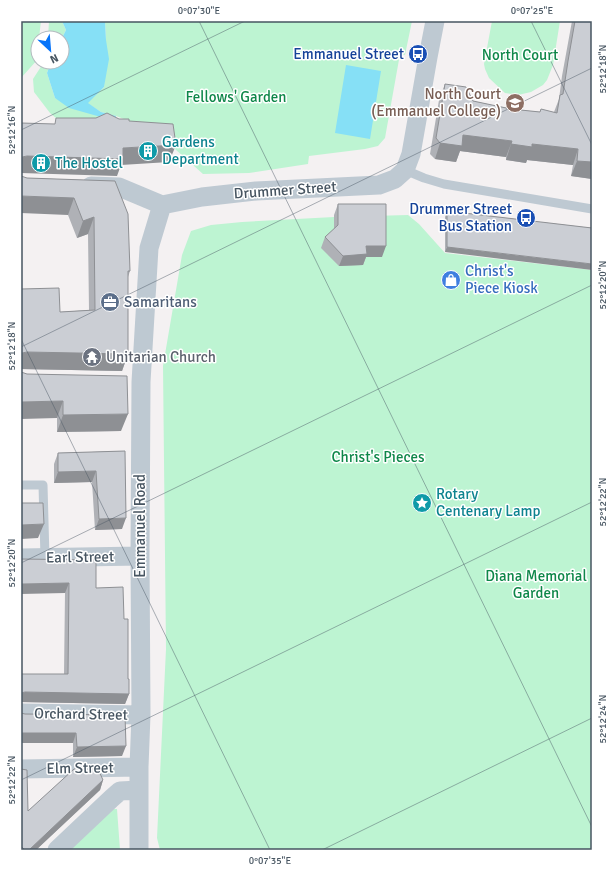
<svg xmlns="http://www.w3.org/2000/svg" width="613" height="871" font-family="Signika,sans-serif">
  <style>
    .green { fill: #bdf4d2 }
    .water { fill: #86e0f6 }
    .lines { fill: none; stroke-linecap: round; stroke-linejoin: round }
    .lane { stroke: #bec9d2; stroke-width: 9 }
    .street { stroke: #bec9d2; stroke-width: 19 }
    .wall { fill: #afb1b6 }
    .shaded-wall { fill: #8e9094 }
    .building { fill: #cbced4; stroke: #8e9094 }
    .ticks { fill: none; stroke: #475561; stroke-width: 1; stroke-opacity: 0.45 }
    .labels { text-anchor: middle; stroke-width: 3; stroke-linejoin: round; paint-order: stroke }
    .transit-label { font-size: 15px; fill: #164399; stroke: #fff; text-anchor: end }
    .park-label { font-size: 15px; fill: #0e8749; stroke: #fff }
    .education-label { font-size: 15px; fill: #785e54; stroke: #fff; text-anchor: end }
    .culture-label { font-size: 15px; fill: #0d838f; stroke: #fff; text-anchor: start }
    .street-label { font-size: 15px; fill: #475561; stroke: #fff }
    .shop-label { font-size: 15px; fill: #366cbe; stroke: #fff; text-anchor: start }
    .service-label { font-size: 15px; fill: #4e5e75; stroke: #fff; text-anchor: start }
    .worship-label { font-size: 15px; fill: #5b616d; stroke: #fff; text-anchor: start }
    .neatline { fill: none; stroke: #475561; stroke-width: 1.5 }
    .ticks-label { font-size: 10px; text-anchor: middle; fill: #475561 }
  </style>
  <rect width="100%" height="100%" fill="#f4f1f2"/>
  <path class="green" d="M21,21H41L39,38H38V59L21,78Z
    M49,21H62L66,30L62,38H48Z
    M105,21H412L405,55L400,54L385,138L378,146L365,149L309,156L308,164L249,173L203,174L166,141L137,124L116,116L101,112L87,103L104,87L106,40Z
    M492,21H560L553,65L547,80L543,85L531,92L518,95L505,93L489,78L485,69L484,64Z
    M44,62H51L47,73L55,98L115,121L64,125L50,113L34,92L33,79Z
    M408,215L419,224L445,253L592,270V850H160L157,838L166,649L163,366L182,255L191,231L211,225L242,222L334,217Z
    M113,809H117L120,850H70Z"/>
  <path class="water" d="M62,21H105L106,40L109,59L104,87L88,103L101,112L116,116L115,121L69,108L55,98L47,73L51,62H62V38L66,30Z
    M346,65L381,71L370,139L335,133Z"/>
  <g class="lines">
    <path class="lane" d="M405,170L424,178L444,184L592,209
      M21,485H43L45,558"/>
    <path class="street" d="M91,186L119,187L162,205
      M162,205L202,197L256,191L379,185L395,179L405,170L411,154L428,57L435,21
      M21,558L140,556
      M21,713L141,715
      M21,769L139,767
      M57,850L112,798L120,791L139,790
      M139,850V767L141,715L140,556L141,382L149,248L162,205"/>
  </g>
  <path class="wall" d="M572,21H592V179L571,176L573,165L527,160L526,163L506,160V157L460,151L456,162L435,159L430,154L439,100L445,84L473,101L511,109L540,112H554L559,99L562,76Z
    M27,178L115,181L130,271L128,277V354L122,371L21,369L60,312L89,310L88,234L77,238L68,215Z
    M338,204L382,257H366L363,265L339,266L321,248L325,237L334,229V215Z
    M447,211L592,228L445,252V217Z
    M21,372L121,431L57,432V418Z
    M125,451L122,529L95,530L92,482L54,483V464L58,453Z
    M21,559L96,588L128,679L129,694L125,704L21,702L64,674L65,593Z
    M25,714L125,715L122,756L73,757V743Z
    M21,769L28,811L103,780L100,790L36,850H21Z"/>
  <path class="shaded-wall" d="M463,135L512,141L506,157L460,151L456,162L435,159L440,143Z
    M511,144H532L578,149L573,165L527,160L526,163L506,160Z
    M176,145L169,162L121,165L117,176L21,173V158L22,157L27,156L123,148Z
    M577,161L592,162V179L571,176Z
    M21,196L74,198L68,215L21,213Z
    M94,217L88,234L77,238L83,221Z
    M366,246H386L382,257H366L363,265L339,266L343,256Z
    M447,247L592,264V270L445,252Z
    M27,352L128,354L122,371L21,369V354L22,353Z
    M63,401L57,418L21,419V402Z
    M128,414L121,431L57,432L63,415Z
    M96,471L92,482L54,483L58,472Z
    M126,518L122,529L95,530L99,519Z
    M44,524L38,538L21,539V525Z
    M69,583L65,593L21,594V584Z
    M25,692L129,694L125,704L21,702V693Z
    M21,733H76L73,743H21Z
    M126,746L122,756L73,757L77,747Z
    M103,780L100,790L36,850H29Z"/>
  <path class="building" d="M575,21H592V162L577,161L578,149L532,144V147L511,144L512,141L463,135L462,146L440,143L436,138L445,84L466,87L473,101L511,109L540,112L541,109L557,113L560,95L563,94L568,61Z
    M107,113L119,119H129V121L173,124L176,145L123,148V159L27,156L22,157L21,158V123L55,124L56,118H96Z
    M21,176L27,178L115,181L128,214L130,271H128V354L27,352L22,353L21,354V289L59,288L60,312L95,310L94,217L83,221L74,198L21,196V198Z
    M338,204H386V246H366L367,254L343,256L325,237L338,225Z
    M447,211L592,228V264L447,247Z
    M21,372L27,374L127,376L128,414L63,415V401L21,402Z
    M125,451L126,518L99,519L96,471L58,472V453Z
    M21,503H43L44,524L21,525Z
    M21,559L96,560V588L123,587L124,619H128V679H129V694L25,692L21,693V674H68L69,583L21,584Z
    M21,713L25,714L125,715L126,746L77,747L76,733H21Z
    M21,769L27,770L28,811L74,769H98L103,780L29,850H25L21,846Z"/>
  <path class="ticks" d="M199,21L592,827M531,21L592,145M21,130L245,21M21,339L270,850M21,347L592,68M21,563L592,285M21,780L592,502M322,850L592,718"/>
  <defs>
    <g id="bus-disc" transform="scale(1)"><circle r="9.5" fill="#1a4fb4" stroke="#fff"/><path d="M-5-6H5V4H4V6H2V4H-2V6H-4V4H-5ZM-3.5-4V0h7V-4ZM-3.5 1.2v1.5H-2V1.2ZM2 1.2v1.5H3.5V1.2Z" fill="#fff"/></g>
    <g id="university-disc" transform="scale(1)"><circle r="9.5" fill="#8d6e63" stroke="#fff"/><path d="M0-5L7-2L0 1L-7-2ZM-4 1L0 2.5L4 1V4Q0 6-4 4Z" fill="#fff"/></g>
    <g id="building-disc" transform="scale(1)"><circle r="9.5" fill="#0f9aa8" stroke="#fff"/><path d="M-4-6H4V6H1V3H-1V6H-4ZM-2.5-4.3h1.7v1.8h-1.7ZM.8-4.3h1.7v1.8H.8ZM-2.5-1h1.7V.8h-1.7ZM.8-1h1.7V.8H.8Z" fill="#fff"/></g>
    <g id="shop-disc" transform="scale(1)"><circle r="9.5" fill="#3f7fe0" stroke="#fff"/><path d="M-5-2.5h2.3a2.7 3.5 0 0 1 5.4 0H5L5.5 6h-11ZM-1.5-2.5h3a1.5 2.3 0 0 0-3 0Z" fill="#fff"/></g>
    <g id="office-disc" transform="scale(1)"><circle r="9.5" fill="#5c6f8a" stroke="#fff"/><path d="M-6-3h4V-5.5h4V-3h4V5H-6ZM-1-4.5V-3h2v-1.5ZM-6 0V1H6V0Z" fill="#fff"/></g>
    <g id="temple-disc" transform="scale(1)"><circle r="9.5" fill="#6b7280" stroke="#fff"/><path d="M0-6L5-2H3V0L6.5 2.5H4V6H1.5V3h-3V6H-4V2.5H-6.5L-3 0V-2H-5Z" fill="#fff"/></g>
    <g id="sight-disc" transform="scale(1)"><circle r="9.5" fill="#0f9aa8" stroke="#fff"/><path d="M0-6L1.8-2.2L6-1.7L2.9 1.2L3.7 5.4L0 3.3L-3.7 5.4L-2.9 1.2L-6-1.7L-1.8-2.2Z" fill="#fff"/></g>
  </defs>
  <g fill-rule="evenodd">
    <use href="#bus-disc" x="418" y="54"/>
    <use href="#university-disc" x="515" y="103"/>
    <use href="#building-disc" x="148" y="151"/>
    <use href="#building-disc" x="41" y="163"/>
    <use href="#bus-disc" x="526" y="218"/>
    <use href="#shop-disc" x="451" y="280"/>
    <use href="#office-disc" x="110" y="302"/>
    <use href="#temple-disc" x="92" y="357"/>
    <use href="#sight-disc" x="422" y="503"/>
  </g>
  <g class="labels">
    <g class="transit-label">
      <text x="404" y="59">Emmanuel Street</text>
      <text x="512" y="214">Drummer Street<tspan x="512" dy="17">Bus Station</tspan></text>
    </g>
    <g class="park-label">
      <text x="520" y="60">North Court</text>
      <text x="236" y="102">Fellows' Garden</text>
      <text x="378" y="462">Christ's Pieces</text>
      <text x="536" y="581">Diana Memorial<tspan x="536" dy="17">Garden</tspan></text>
    </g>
    <g class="education-label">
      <text x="501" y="99">North Court<tspan x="501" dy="17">(Emmanuel College)</tspan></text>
    </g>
    <g class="culture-label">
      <text x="162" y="147">Gardens<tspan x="162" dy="17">Department</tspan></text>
      <text x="55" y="168">The Hostel</text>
      <text x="436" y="499">Rotary<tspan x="436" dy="17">Centenary Lamp</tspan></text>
    </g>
    <g class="street-label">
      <text transform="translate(285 190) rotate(-4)" y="5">Drummer Street</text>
      <text transform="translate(140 526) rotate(-90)" y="5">Emmanuel Road</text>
      <text transform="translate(80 557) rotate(-1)" y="5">Earl Street</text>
      <text transform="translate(81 714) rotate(1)" y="5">Orchard Street</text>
      <text transform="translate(80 768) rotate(-1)" y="5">Elm Street</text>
    </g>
    <g class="shop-label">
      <text x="465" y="276">Christ's<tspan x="465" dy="17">Piece Kiosk</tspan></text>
    </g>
    <g class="service-label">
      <text x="124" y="307">Samaritans</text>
    </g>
    <g class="worship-label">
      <text x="106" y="362">Unitarian Church</text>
    </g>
  </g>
  <rect width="613" height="871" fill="none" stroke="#ffffff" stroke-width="44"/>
  <g transform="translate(50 50) rotate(154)"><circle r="19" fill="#ffffff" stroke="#b5bbc0"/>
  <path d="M0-3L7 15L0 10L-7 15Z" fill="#0774f9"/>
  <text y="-6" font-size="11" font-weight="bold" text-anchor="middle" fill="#475561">N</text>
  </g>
  <rect x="22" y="22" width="569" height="827" class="neatline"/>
  <g class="ticks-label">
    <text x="199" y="14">0°07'30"E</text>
    <text x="532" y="14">0°07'25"E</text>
    <text transform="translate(602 69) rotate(-90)" y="4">52°12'18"N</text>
    <text transform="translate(11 130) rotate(-90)" y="4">52°12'16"N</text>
    <text transform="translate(602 285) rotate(-90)" y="4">52°12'20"N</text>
    <text transform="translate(11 346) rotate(-90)" y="4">52°12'18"N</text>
    <text transform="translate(602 502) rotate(-90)" y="4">52°12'22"N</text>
    <text transform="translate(11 563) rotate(-90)" y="4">52°12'20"N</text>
    <text transform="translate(602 719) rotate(-90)" y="4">52°12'24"N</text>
    <text transform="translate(11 780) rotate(-90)" y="4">52°12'22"N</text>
    <text x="270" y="864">0°07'35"E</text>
  </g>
</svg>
